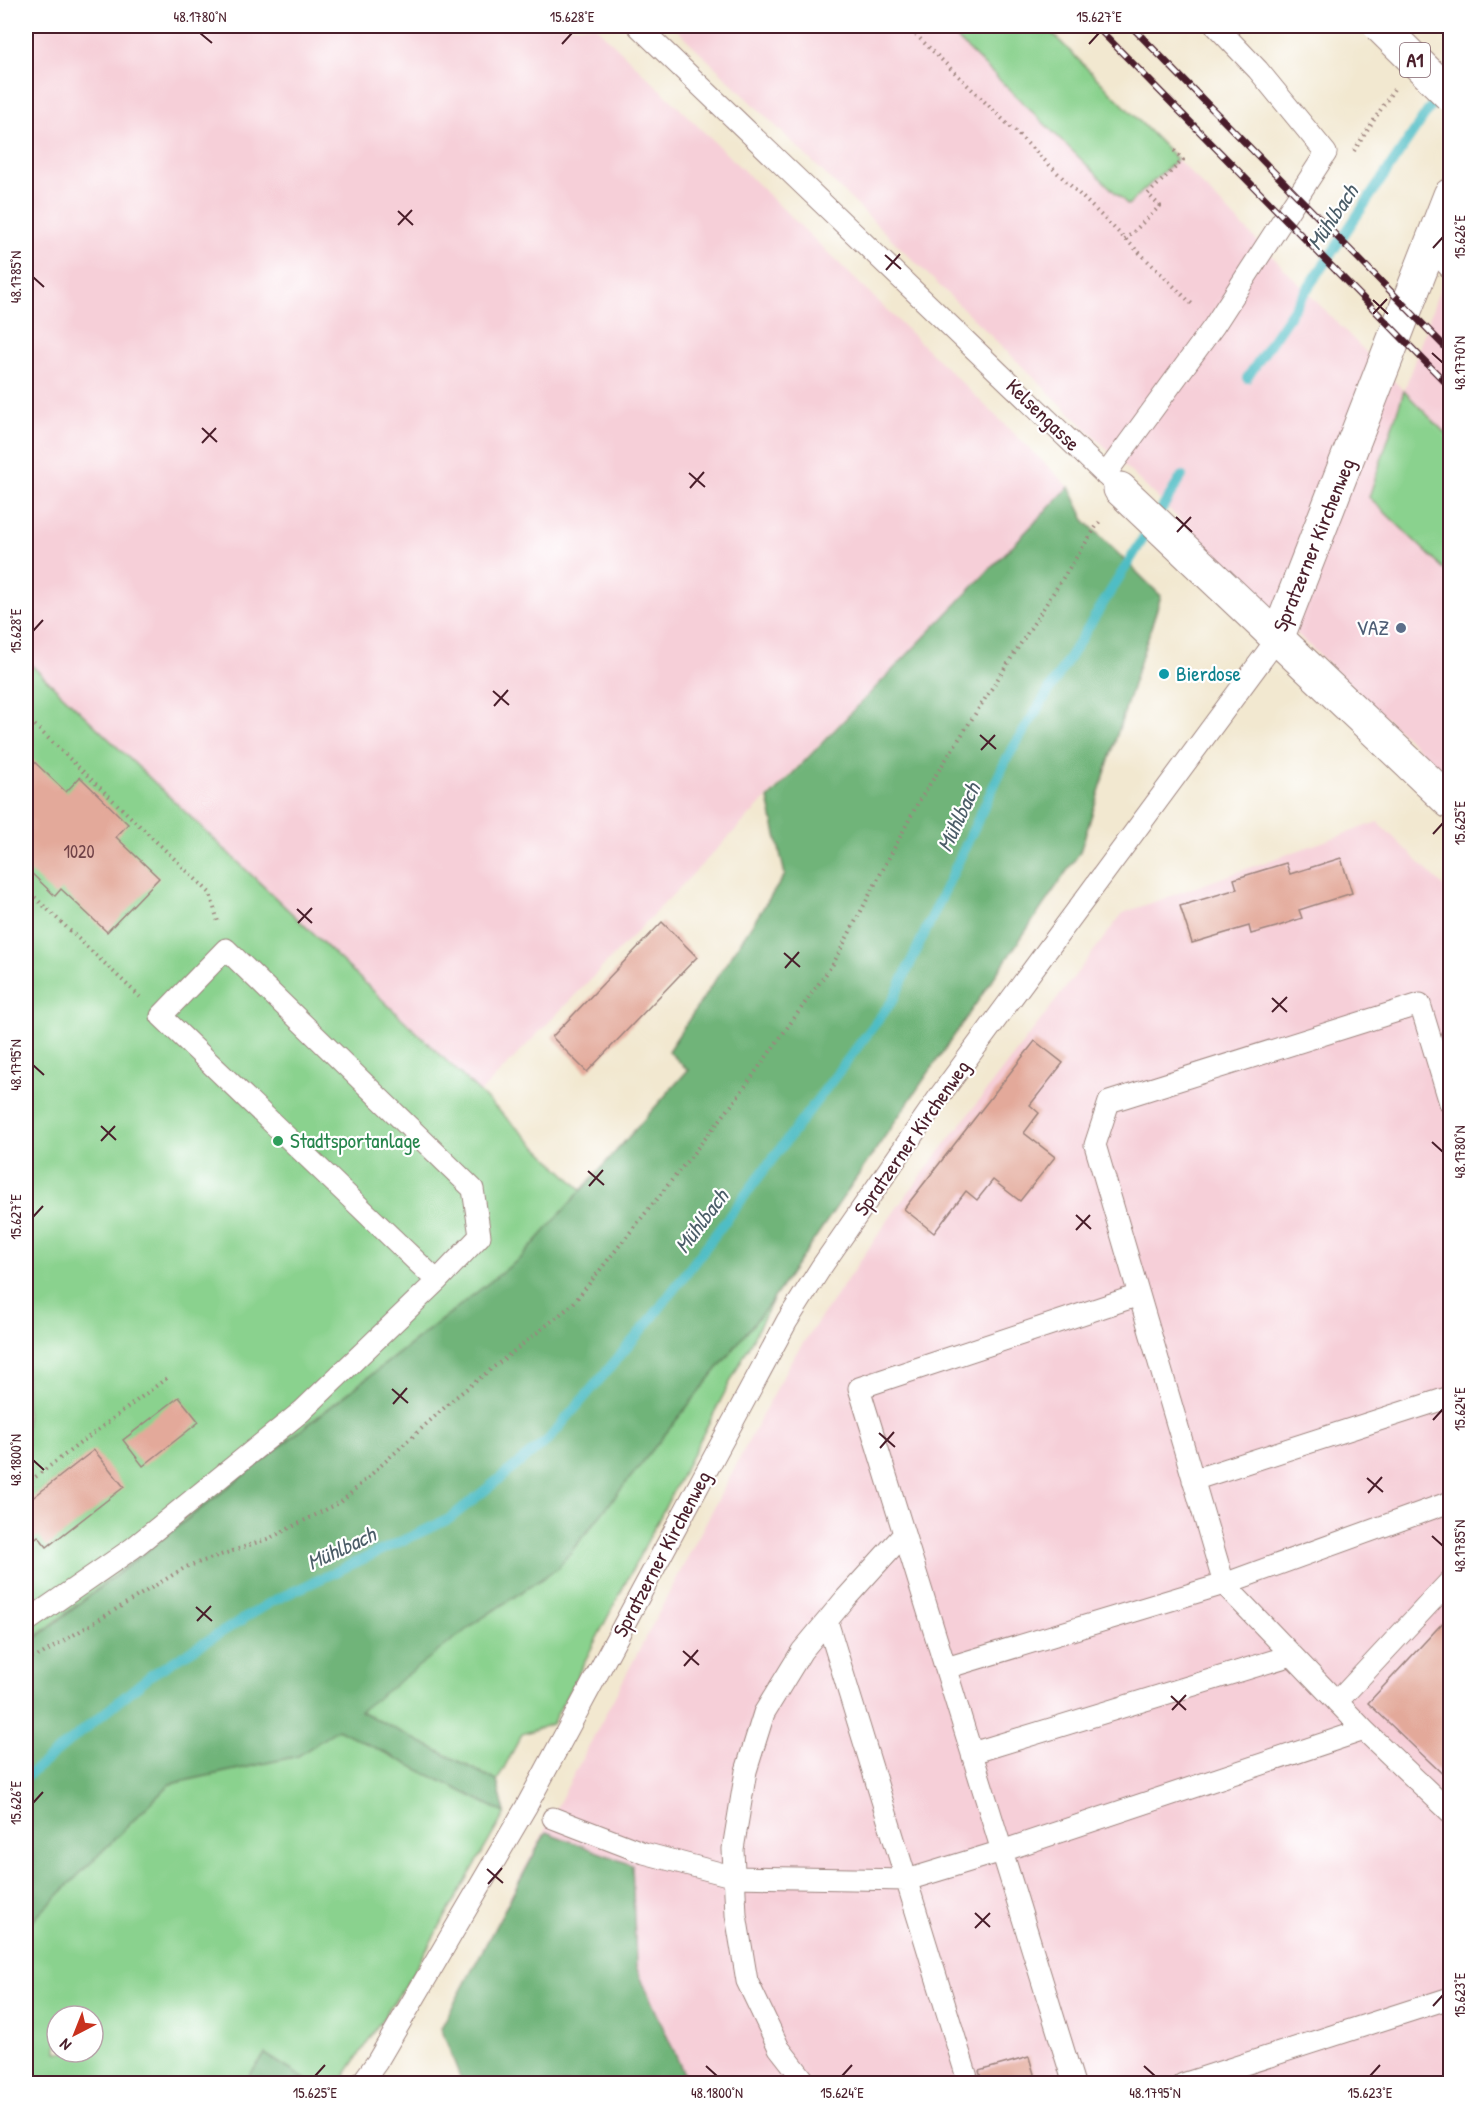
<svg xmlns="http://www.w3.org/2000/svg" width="1476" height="2109" font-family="'Patrick Hand',sans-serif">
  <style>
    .built { fill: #f6cfd8 }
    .green { fill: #8ad28e; stroke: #6a785c; stroke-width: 1.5; fill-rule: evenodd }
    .forest { fill: #6fb479; stroke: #5c6a52; stroke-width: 1.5 }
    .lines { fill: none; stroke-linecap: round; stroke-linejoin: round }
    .stream { stroke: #4fbdc5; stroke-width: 10 }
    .building { fill: #e3a99a }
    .lane-casing { stroke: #9e847e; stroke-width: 23 }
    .street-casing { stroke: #9e847e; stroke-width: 35 }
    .path { stroke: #9e847e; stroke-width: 4; stroke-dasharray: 1.5 4.5; stroke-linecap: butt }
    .lane { stroke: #fff; stroke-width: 21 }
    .street { stroke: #fff; stroke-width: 33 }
    .rail-casing { stroke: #4a1f2b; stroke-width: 7 }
    .rail { stroke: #fff; stroke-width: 4.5; stroke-dasharray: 14; stroke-linecap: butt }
    .highway-bridge-casing { stroke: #9e847e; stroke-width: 35; stroke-linecap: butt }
    .highway-bridge { stroke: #fff; stroke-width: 33 }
    .ticks { fill: none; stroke: #4a1f2b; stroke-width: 2 }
    .service-dot { fill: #5c6f8a; stroke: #fff; stroke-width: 2 }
    .culture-dot { fill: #0f9aa8; stroke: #fff; stroke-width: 2 }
    .leisure-dot { fill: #2e9e5b; stroke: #fff; stroke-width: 2 }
    .labels { text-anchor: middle; stroke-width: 4.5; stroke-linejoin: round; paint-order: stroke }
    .number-label { font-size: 18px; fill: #704247 }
    .shield { fill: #fff; stroke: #80626b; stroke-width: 1.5 }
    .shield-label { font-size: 20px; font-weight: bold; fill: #4a1f2b }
    .street-label { font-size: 21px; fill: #4a1f2b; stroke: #fff }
    .service-label { font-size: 21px; fill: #4e5e75; stroke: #fff; text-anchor: end }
    .culture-label { font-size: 21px; fill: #0d838f; stroke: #fff; text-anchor: start }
    .leisure-label { font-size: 21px; fill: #27864d; stroke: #fff; text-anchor: start }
    .water-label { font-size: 22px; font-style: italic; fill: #4c5e69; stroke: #fff }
    .neatline { fill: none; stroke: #4a1f2b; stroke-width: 2 }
    .ticks-label { font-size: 15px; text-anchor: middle; fill: #4a1f2b }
  </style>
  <rect width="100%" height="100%" fill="#fff"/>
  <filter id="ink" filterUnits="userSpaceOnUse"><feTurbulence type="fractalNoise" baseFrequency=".0167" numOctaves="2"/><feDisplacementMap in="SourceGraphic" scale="12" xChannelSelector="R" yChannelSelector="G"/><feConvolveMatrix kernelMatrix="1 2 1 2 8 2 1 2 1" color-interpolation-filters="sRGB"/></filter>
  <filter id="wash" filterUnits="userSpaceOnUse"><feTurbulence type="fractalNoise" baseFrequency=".008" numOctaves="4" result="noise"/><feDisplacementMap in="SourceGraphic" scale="24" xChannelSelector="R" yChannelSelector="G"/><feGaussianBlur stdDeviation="1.35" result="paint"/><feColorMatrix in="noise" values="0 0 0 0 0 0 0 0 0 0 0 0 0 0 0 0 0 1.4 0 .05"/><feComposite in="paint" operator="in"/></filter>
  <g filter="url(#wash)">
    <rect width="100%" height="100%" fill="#f2e8d0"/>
    <path class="built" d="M26,26H595L1069,487L480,1093L26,660Z
      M673,26H944L1128,204L1177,159L1404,391L1450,259V779L1300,637Z
      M1378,822L1450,893V2083H464L441,2028L790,1362L898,1206L1123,913Z"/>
    <path class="green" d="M944,26H1045L1177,159L1128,205Z
      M1404,391L1450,438V575L1369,497Z
      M26,660L582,1190L523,1256L37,1636L26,1622Z
      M774,1298L552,1724L522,1734L497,1781L359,1711L479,1620L558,1568Z
      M338,1729L505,1813L410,1978L340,2083H311L265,2054L244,2083L26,2084V1927L170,1784L298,1756ZM57,2016H93V2052H57Z"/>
    <path class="forest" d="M1069,487L1086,522L1161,596L1080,852L774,1298L558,1568L479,1620L360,1711L497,1781L505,1813L338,1729L298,1756L170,1784L26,1927V1646L523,1256L688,1070L668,1051L785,875L768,799Z
      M546,1832L632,1865L636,1967L688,2083L464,2084L460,2077L441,2028Z
      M265,2054L311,2083H244Z"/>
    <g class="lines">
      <path class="stream" d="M1247,378L1442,90
        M26,1777L151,1675L273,1601L449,1519L548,1440L652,1318L893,1000L1007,758L1182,476"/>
    </g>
    <g id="blocks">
      <path class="building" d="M26,754L66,792L80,777L128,824L116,837L159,878L107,932L61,889L55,896L26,868Z
        M1341,858L1352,893L1299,910L1302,918L1276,927L1251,934L1249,926L1192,943L1180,906L1237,889L1234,879L1286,863L1290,874Z
        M662,922L697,957L587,1072L552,1037Z
        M1035,1041L1063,1063L1030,1105L1039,1113L1024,1133L1055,1157L1020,1201L993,1180L977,1200L966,1191L934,1233L904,1209Z
        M179,1397L199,1422L143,1466L123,1440Z
        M94,1450L124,1487L47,1547L38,1536L26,1546V1503Z
        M1450,1615V1781L1368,1703Z
        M1029,2057L1037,2084H983L979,2071Z"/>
    </g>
  </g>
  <g filter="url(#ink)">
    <use href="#blocks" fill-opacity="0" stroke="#9e847e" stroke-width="1.5"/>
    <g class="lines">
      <g class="lane-casing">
        <path id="lane" d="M638,26L1120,489
          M1431,247L1450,268
          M1105,475L1214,326L1326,153L1258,70L1216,26
          M1193,1480L1450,1397
          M827,1621L969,2084
          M26,1622L133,1548L302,1411L437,1281L480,1236L473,1189L226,949L161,1016L437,1281
          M946,1668L1224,1584L1450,1502
          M1337,1702L1450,1581
          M1364,1730L1450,1812
          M972,1753L1292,1655
          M553,1818L644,1853L735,1877L907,1880L1002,1851L1364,1730L1224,1584L1095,1145L1109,1102L1420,1004L1450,1103
          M361,2084L377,2062L526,1807L787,1321L822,1266L941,1094L1277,639
          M807,2084L779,2048L747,1981L736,1915L733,1849L746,1771L764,1713L802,1651L846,1598L904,1534
          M1074,2084L859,1388L1139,1295
          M1183,2084L1450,1998"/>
      </g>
      <g class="street-casing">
        <path id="street" d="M1120,489L1450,802
          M1277,639L1450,195"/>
      </g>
      <path class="path" d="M907,26L1194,306
        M1354,151L1394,89
        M1125,240L1160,206L1148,194L1183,160L1173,149
        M26,717L210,893L218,922
        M26,889L140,997
        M26,1484L168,1377
        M26,1658L37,1657L186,1567L270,1538L341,1502L456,1397L572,1305L731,1106L833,964L919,801L1101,519"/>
      <use href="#lane" class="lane"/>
      <use href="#street" class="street"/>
      <g class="rail-casing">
        <path id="rail" d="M1096,26L1450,387
          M1131,26L1450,352"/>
      </g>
      <use href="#rail" class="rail"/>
      <g class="highway-bridge-casing">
        <path id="highway-bridge" d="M1380,26L1450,95"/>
      </g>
      <use href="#highway-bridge" class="highway-bridge"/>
    </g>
  </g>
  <path class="ticks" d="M200,33L212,43M562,44L572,33M1089,44L1099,33M398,211L413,225M398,225L412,210M1433,248L1443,237M885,255L901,269M886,270L900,254M33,277L44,287M1373,300L1388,314M1373,314L1387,299M1432,353L1443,363M202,428L217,442M202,443L216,428M689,473L705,487M690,488L704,472M1176,517L1192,532M1177,532L1191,517M33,631L43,620M493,691L509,705M494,706L508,690M980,735L996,749M981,750L995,735M1433,834L1443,823M297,909L312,923M298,923L312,908M784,953L800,967M785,968L799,952M1272,998L1287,1012M1272,1012L1287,997M33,1065L44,1075M101,1126L116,1140M101,1141L115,1126M1432,1142L1443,1152M588,1171L604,1185M589,1186L603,1170M1076,1215L1091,1229M33,1217L43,1206M1076,1230L1090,1215M392,1389L408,1403M393,1404L407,1388M1433,1420L1443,1409M879,1433L895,1447M880,1448L894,1432M33,1460L44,1470M1367,1478L1383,1492M1368,1493L1382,1477M1432,1536L1443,1546M196,1607L212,1621M197,1621L211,1606M683,1651L699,1665M684,1666L698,1650M1171,1696L1186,1710M1172,1710L1186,1695M33,1803L43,1792M487,1869L503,1883M488,1884L502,1868M975,1913L990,1927M975,1928L990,1913M1433,2006L1443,1995M706,2066L717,2076M1144,2066L1155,2076M315,2076L325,2065M842,2076L852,2065M1370,2076L1380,2065"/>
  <circle class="service-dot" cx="1401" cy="628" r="6"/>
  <circle class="culture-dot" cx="1164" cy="674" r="6"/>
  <circle class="leisure-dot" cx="278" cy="1141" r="6"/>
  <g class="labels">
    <g class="number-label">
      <text x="79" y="858">1020</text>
    </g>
    <rect class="shield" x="1400" y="43" width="30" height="34" rx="4.5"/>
    <g class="shield-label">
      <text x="1415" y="67">A1</text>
    </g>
    <g class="street-label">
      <text transform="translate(1043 415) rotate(44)" y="7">Kelsengasse</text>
      <text transform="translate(1314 545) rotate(-68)" y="7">Spratzerner Kirchenweg</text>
      <text transform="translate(912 1138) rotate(-55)" y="7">Spratzerner Kirchenweg</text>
      <text transform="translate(662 1554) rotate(-62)" y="7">Spratzerner Kirchenweg</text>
    </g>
    <g class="service-label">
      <text x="1389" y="635">VAZ</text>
    </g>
    <g class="culture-label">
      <text x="1176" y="681">Bierdose</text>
    </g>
    <g class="leisure-label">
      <text x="290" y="1148">Stadtsportanlage</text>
    </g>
    <g class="water-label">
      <text transform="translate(1332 217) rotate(-56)" y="8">Mühlbach</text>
      <text transform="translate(958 817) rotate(-65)" y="8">Mühlbach</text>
      <text transform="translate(701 1221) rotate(-53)" y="8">Mühlbach</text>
      <text transform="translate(341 1548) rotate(-25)" y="8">Mühlbach</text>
    </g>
  </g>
  <rect width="1476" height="2109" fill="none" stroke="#fff" stroke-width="66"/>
  <g transform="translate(75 2034) rotate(222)"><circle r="28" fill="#ffffff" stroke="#b7a5aa" stroke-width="1.5"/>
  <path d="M0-4.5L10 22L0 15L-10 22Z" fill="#c8321e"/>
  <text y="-9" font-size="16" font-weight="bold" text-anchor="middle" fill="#4a1f2b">N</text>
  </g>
  <rect x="33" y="33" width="1410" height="2043" class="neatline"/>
  <g class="ticks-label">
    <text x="200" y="22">48.1780°N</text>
    <text x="572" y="22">15.628°E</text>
    <text x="1099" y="22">15.627°E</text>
    <text transform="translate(1460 237) rotate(-90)" y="5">15.626°E</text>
    <text transform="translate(16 277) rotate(-90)" y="5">48.1785°N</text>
    <text transform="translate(1460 363) rotate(-90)" y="5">48.1770°N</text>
    <text transform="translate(16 631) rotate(-90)" y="5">15.628°E</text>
    <text transform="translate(1460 823) rotate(-90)" y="5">15.625°E</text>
    <text transform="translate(16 1065) rotate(-90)" y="5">48.1795°N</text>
    <text transform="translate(1460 1152) rotate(-90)" y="5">48.1780°N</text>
    <text transform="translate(16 1217) rotate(-90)" y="5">15.627°E</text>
    <text transform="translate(1460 1409) rotate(-90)" y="5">15.624°E</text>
    <text transform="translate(16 1460) rotate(-90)" y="5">48.1800°N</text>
    <text transform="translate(1460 1546) rotate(-90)" y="5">48.1785°N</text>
    <text transform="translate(16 1803) rotate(-90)" y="5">15.626°E</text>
    <text transform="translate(1460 1995) rotate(-90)" y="5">15.623°E</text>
    <text x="315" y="2098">15.625°E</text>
    <text x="717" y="2098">48.1800°N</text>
    <text x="842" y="2098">15.624°E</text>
    <text x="1155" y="2098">48.1795°N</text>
    <text x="1370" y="2098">15.623°E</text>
  </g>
</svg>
